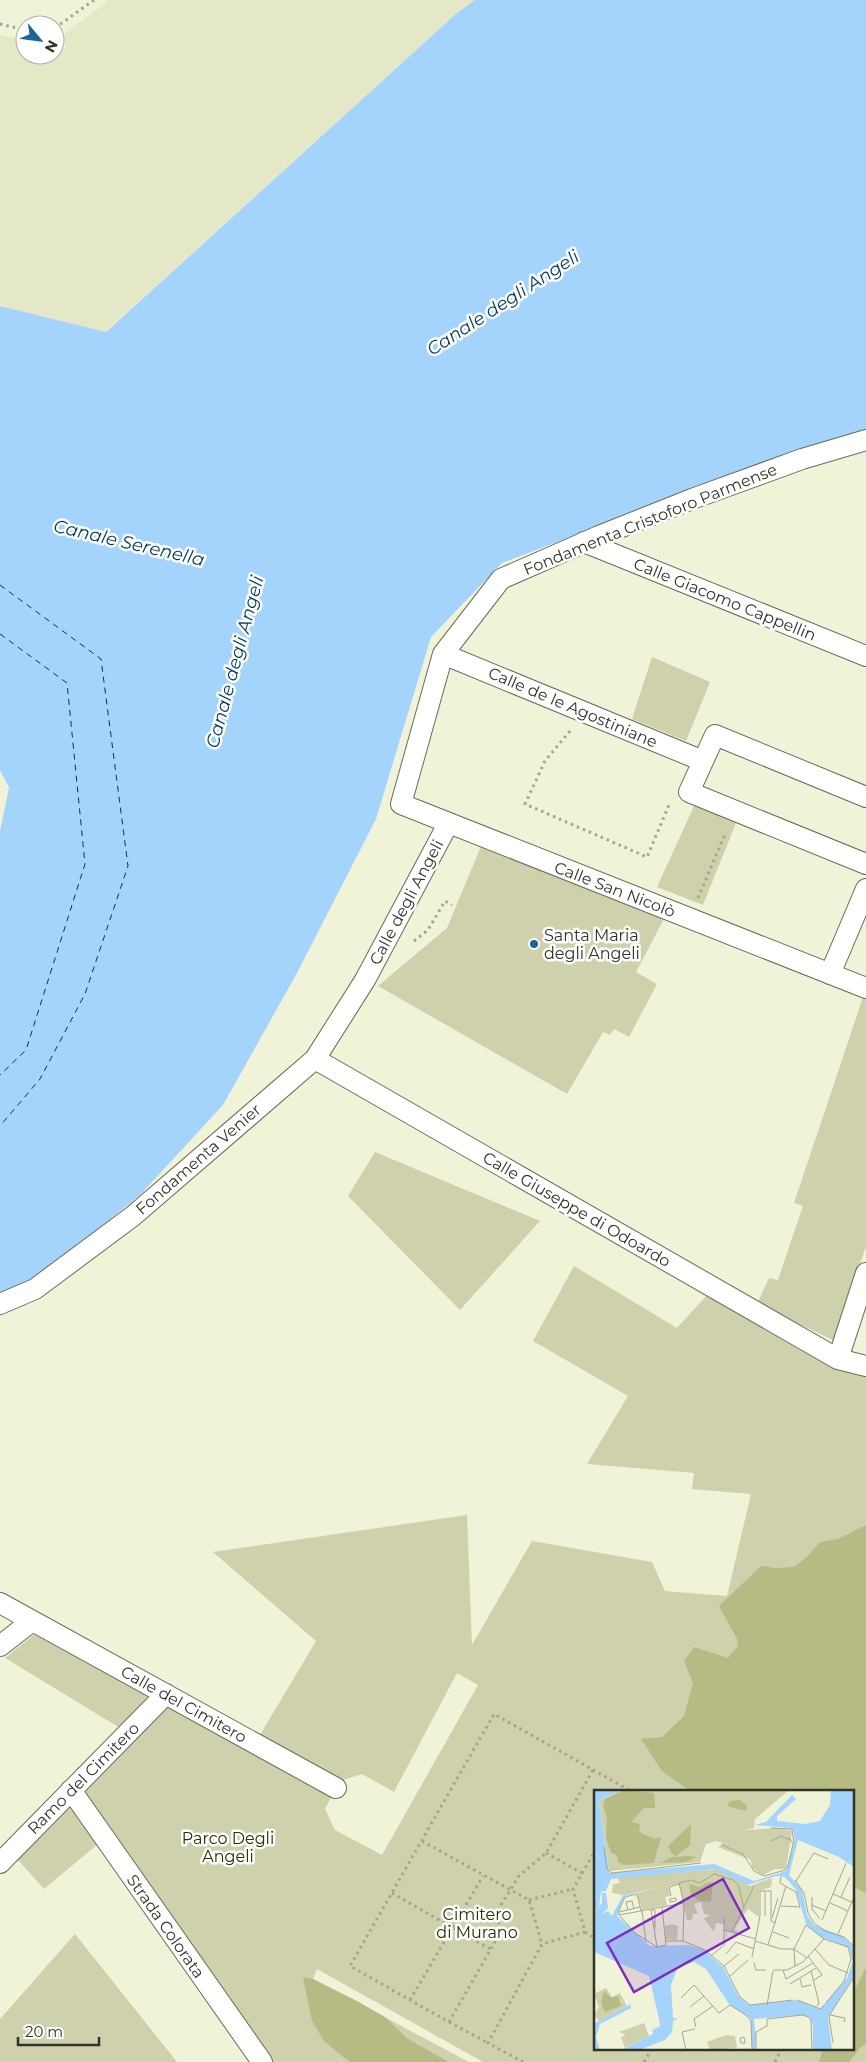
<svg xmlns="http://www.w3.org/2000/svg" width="866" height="2062" font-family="Montserrat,sans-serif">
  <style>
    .built { fill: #e5e8c7 }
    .green { fill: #ced1ab; fill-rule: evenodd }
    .forest { fill: #b6bb83 }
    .water { fill: #a4d3fb }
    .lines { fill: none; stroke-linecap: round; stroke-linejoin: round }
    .ferry { stroke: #00395e; stroke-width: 1; stroke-dasharray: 6 5; stroke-linecap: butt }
    .pedestrian-casing { stroke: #6a6c55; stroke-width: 22 }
    .path { stroke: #a3a491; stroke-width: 3; stroke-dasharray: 2.5 4; stroke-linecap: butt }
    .pedestrian { stroke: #fff; stroke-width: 20 }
    .poi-dot { fill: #1c6598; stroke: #fff; stroke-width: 2 }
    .labels { text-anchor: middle; stroke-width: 5; stroke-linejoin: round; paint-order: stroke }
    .street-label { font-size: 16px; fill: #313228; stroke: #fff }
    .poi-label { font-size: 16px; fill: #313228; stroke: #fff; text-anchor: start }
    .park-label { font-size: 16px; fill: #2c2d01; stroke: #fff }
    .water-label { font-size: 18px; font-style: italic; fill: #00395e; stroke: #fff }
    .inset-river { fill: none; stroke: #a4d3fb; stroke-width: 2.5 }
    .inset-road { fill: none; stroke: #a4a692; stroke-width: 1 }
    .view { fill: #7b2cbf; fill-opacity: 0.15; stroke: #7b2cbf; stroke-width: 2.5 }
    .inset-edge { fill: none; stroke: #313228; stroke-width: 2.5 }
  </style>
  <rect width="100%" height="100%" fill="#f1f3d9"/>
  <path class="built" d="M109,0H475L457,13L105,332L0,306V35L25,40V55H55V47L66,49L63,35Z"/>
  <path class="green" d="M652,657L710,682L686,741L632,719Z
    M695,804L736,823L703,905L657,887Z
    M482,844L665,917L636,972L657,984L629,1037L614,1029L610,1035L603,1032L567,1094L378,986L447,928Z
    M863,997L866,998V1246L835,1341L757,1304L769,1278L778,1280L803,1206L794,1203Z
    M375,1152L540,1221L460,1310L348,1196Z
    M574,1266L677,1328L708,1294L866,1371V2062H483L317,1969L313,1979L469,2062H251L99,1843L44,1889L11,1852L166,1694L336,1788L325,1809L335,1830L382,1855L478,1685L457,1673L394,1792L362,1774L343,1780L260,1735L316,1641L213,1552L467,1515L472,1645L532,1541L652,1562L665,1591L727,1596L751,1494L692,1489L694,1473L587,1464L628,1396L533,1341ZM595,1791H852V2048H595Z
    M36,1633L151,1692L120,1728L5,1658Z
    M75,1934L177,2062H0V2019Z"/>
  <path class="forest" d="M866,1525V1893L852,1886V1791H690L662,1771L641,1739L662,1737L684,1716L693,1683L684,1661L694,1647L728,1658L738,1646L737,1639L719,1606L761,1566L776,1568L794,1567L809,1555L820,1542L838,1539Z
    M866,1967V2044L860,2048L849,2062H819L823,2048H852V1995Z
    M303,1977L313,1979L357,2001L385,2017L408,2039L449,2062H350L324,2041L312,2021Z"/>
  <path class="water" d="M475,0H866V430L799,450L502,563L431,637L376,819L297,973L223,1105L140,1195L39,1277L0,1294V831L9,788L0,770V306L106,332L457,13Z"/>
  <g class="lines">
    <path class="ferry" d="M0,585L101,659L128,866L85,994L40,1079L0,1126
      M0,634L67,683L85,864L26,1050L0,1075"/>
    <g class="pedestrian-casing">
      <path id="pedestrian" d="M866,440L802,459L692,499L599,536L501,579L443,654L401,804L866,988
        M584,542L866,656
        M443,654L703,761
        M866,797L715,735L689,792L866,864
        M830,974L866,889
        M315,1059L838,1359L866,1366
        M0,1304L35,1289L133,1216L315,1059L365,980L448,824
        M838,1359L866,1273
        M0,1603L336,1788
        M0,1646L32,1621
        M71,1790L262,2062
        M0,1863L166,1694"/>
    </g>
    <path class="path" d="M0,24L25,30
      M55,28L94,0
      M570,731L545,761L525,804L647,857L669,805
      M698,898L726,832
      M414,941L428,930L445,901L452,905
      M593,1770L546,1853L519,1876L501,1905L496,1940L449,2022L350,1966L494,1714L629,1790V1791
      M422,1841L529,1900L542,1944
      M546,1853L582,1873
      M392,1893L490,1949
      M529,1900L573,1889
      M852,1917L855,1918L852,1923
      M585,1932L595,1938
      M410,2000L483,1876
      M449,2022L488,2043
      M523,2062L488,2043L542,1944L585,1932L573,1889L595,1851
      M644,2062L652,2048
      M775,2062L782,2048"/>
    <use href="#pedestrian" class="pedestrian"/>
  </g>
  <circle class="poi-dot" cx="534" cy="944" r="5"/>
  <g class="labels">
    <g class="street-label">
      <text transform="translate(650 519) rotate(-22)" y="6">Fondamenta Cristoforo Parmense</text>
      <text transform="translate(725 599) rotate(22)" y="6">Calle Giacomo Cappellin</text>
      <text transform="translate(573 707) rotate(23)" y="6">Calle de le Agostiniane</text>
      <text transform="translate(615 889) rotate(21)" y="6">Calle San Nicolò</text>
      <text transform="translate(406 902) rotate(-62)" y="6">Calle degli Angeli</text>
      <text transform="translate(198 1159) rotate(-41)" y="6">Fondamenta Venier</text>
      <text transform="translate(577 1209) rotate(30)" y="6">Calle Giuseppe di Odoardo</text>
      <text transform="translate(184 1704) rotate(29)" y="6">Calle del Cimitero</text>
      <text transform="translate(83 1778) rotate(-45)" y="6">Ramo del Cimitero</text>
      <text transform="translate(166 1926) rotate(55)" y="6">Strada Colorata</text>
    </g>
    <g class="poi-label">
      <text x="544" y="941">Santa Maria<tspan x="544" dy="18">degli Angeli</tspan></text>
    </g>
    <g class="park-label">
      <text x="228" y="1844">Parco Degli<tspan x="228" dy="18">Angeli</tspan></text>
      <text x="477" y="1920">Cimitero<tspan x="477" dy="18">di Murano</tspan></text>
    </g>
    <g class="water-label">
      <text transform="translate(503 303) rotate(-33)" y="6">Canale degli Angeli</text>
      <text transform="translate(129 543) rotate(13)" y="6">Canale Serenella</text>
      <text transform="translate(235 662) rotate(-75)" y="6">Canale degli Angeli</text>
    </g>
  </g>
  <g transform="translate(594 1790)">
    <rect width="260" height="260" fill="#f1f3d9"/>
    <path d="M27,0H195L161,29L160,38L151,40L187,38L198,41L192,79H181L169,85L158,78L157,71L149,63L154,69L124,57L129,53L122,51L112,54L106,72L15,81L5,10ZM124,79L156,96L177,88L178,91L177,97L165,101V127L154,119L140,139L144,141L143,144L133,141V150L130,134L122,133L120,142L110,129L116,125L110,124L107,112L100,114L104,124H99L98,130H93L85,94L74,96L76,106L71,107L73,115L48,120L43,103L64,97L29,105L18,103L19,94L26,93L23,87ZM78,134L84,136L83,150L72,149L71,136ZM12,198L18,207L26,203L33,216L5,231L0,225L5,217L0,204ZM50,233L55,246L31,258L27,247L32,245L25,242ZM132,245L141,246L143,258L116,260L113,252Z" fill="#ced1ab"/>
    <path d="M31,0L60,3L61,18H50L37,32L46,34L45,41L49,44L61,49L67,47L60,73L30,75L24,72L23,65L17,63L12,49L13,27L9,15L11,9ZM146,10L153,16L152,21L133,16L136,11ZM97,34L96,55L82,66L78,64L74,56ZM96,66L102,67L92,72L66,73L78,67ZM115,92L119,93L117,112L105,111L97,105L95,94L105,97ZM10,201L17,208L24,206L27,216L11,222L7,213Z" fill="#b6bb83"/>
    <path d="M0,0H27L5,10L15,83L120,74L160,91L192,81L201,49L199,40L195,38L161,35L172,32L198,5L202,9L183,26V31L211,34L226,31L236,15L237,0H260V77L245,67L204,50L195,85L208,100L213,125L220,135L248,146L260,157V186L234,227L238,260H219V236L216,227L208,225L160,229L162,247L161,260H158L157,229L135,214L112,179L100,172L84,177L77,195L79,228L84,229L79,231L78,242L71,250L45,260H28L59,244L58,240L66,236L65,229L55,186L0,162ZM121,79L153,95L182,86L191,87L202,100L212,134L227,147L254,157L259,171L253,188L226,219L204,210L155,215L145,207L129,177L110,160L95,155L56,156L23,126L31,106L61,97L29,105L18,126L14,121L8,124L14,118L12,103H8V113L5,116L7,102L12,101L17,89ZM37,214V218L6,234L2,247L6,260H0L1,233Z" fill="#a4d3fb" fill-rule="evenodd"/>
    <path class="inset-river" d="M0,58V104M126,177L141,214L156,222L184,224L212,215L223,228L234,260M38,260L63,248L70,237L75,225L72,192L74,176L84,168L99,166L126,177M42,260L64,249L77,225L74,193L76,177L98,168L123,176"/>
    <path class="inset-road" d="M176,38L198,39L200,53M177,51L187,46L196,50M128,55L149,64L160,81L170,86L191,80L194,76L199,54L195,47M10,57L13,79L18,83L107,73M187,87L186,93L202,102L206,117L187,116M201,90L210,103L214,123L220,133L231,141L250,147L260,156M202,91L220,63L234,69M239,104L260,113M77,106L75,97L85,94M218,107V119L226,129M247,107L256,87M82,108V111L76,112V109ZM236,113L254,121M218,115L232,121M34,120L32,112L38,111L40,119M47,121L43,104L31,107L25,120V125L41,143L63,157L72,155L68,117M48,121L52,152M25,122L46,117M25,125L90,113M171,126V101M178,128L184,108M228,130L252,73M61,139V120H57L63,157M130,140L162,149M138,142L160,96M179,142L195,148M244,144L260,107M72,151H89L111,160L130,176L146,207L156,215L199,210M89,151L90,113L85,93L97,90L106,93L120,84L139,90L144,94L150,118M161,151L187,159H200M174,155L192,96M200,159L213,168M221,159L235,175L254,183M132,164L142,152L160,159M118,165L130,155V128M214,166L228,185L220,190M158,167L166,126V101H177V131L182,133M160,173L162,180H172M130,176L145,164M201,176L200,159L212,135L230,149L254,157L257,169L250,191L232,213M179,180H193L209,172L230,149M189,180L192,189L219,173M217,181L225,213L223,216M135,187L154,170M206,189L208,197L217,195M196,194L222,178M87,208L100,195L125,223L136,215L152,225L157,231L158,260M203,210L227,219L230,215M173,215L179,181M96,217L110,206M236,225L251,228L250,232M102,237L100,229L119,216M150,247L151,253H147L146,248ZM239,253L235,226L260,187M92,260L88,242L101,239M162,260V242L173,236V229L208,225L215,227L217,231L218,260"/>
    <path class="view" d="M129,89L155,138L40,202L13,153Z"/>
    <rect width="260" height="260" class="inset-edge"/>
  </g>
  <g transform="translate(40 40) rotate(119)"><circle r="24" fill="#ffffff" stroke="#adada9"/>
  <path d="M0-4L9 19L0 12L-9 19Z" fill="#1c6598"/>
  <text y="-8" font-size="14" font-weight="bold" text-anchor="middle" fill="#313228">N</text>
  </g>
  <path d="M18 2037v8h81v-8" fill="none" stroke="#313228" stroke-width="2.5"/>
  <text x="25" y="2037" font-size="15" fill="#313228" stroke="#ffffff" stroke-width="4" paint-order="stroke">20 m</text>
</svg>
